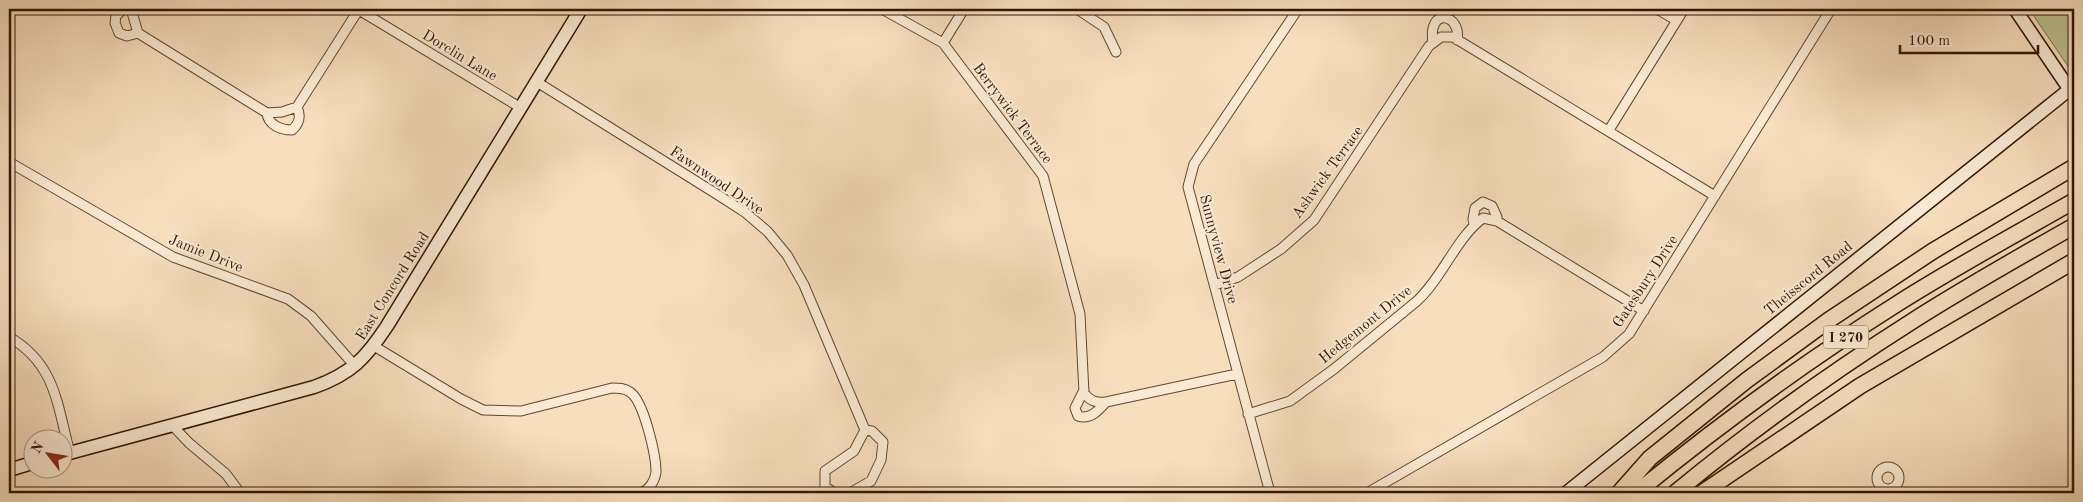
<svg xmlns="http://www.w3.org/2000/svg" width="2083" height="502" font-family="'Old Standard TT',serif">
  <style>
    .green { fill: #bec190; stroke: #776c49 }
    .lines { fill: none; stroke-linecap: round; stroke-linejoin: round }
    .street-casing { stroke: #624831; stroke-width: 11 }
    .secondary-casing { stroke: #301602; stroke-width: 15 }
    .highway-casing { stroke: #301602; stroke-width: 18 }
    .street { stroke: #faead4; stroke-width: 9 }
    .secondary { stroke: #faead4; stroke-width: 12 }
    .highway { stroke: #f7debd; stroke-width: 15 }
    .labels { text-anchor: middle; stroke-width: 4; stroke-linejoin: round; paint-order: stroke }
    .shield { fill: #faead4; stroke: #6d5641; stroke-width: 1 }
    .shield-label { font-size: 14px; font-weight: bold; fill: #301602 }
    .street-label { font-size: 15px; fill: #301602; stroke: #faead4 }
  </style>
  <rect width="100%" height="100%" fill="#f7debd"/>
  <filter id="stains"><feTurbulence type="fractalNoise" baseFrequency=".004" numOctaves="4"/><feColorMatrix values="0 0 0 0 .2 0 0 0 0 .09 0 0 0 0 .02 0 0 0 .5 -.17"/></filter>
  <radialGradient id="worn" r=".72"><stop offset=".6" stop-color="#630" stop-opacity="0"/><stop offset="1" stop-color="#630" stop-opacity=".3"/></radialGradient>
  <path class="green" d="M2029,9H2074V75Z"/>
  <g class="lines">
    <g class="street-casing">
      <path id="street" d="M129,9H123L116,16L115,23L119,33L127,36L138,33
        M131,9L138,33L267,113L282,112L297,107L359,9
        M882,9L943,43L1043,176L1080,314L1084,393C1090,401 1096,403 1106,402L1237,374
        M1077,9L1104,27L1116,52
        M1657,9L1676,20
        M359,10L521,108
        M943,43L964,9
        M1433,43C1427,6 1462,14 1457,40
        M537,82L715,193L746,213L768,232L787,255L804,285L865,430
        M267,113C268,125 281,130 292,130C300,123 301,116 297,107
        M1609,130L1684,9
        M9,162L173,257L288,299L311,316L355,366
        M1474,224L1473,219L1475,208L1483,202L1492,206L1497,217L1496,221
        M1215,285L1238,277L1281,249L1314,220L1429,46L1441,37H1453L1715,196
        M9,337C56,364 57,405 70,453
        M374,346L461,399L483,410L521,411L612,388C618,388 625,388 630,392C644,401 656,456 656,472C655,481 649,490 641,493
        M1084,390L1075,408L1078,416C1090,420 1098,411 1106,402
        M1248,414L1290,401L1334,369L1417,301C1443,277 1456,238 1483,218L1497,221L1644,311
        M172,425L189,443L226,474L240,493
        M1877 478a11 11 0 1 1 22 0a11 11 0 1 1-22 0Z
        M835,493L825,487V471L854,451L865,430
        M850,493L871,481L881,460L883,442L872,431L865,430
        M1270,493L1188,187L1194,164L1298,9
        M1367,493L1603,357L1629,334L1831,9"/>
    </g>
    <g class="secondary-casing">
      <path id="secondary" d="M2015,9L2074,96
        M62,455L314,387C351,374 366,358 387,326L581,9
        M9,470L32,463
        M1566,493L2070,89"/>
    </g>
    <g class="highway-casing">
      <path id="highway" d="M1619,493L1650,458L1747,380L1829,320L1933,251L2074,167
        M1636,493C1720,424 1808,360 1900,302C1957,266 2016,234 2074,201
        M1675,493C1750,431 1829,374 1911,322C1964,288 2019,257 2074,226
        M1702,493L1860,386L2074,261"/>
    </g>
    <use href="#street" class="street"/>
    <use href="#secondary" class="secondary"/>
    <use href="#highway" class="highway"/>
  </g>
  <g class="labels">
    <rect class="shield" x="1823.5" y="325.5" width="45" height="23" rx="4"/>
    <g class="shield-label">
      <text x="1846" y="342">I 270</text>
    </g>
    <g class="street-label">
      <text transform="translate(460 55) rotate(31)" y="5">Dorclin Lane</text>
      <text transform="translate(1013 113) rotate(53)" y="5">Berrywick Terrace</text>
      <text transform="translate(1327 172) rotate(-54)" y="5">Ashwick Terrace</text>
      <text transform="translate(717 180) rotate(34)" y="5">Fawnwood Drive</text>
      <text transform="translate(1219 249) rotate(75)" y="5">Sunnyview Drive</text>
      <text transform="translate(206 253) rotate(22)" y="5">Jamie Drive</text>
      <text transform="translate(1808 278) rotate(-39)" y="5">Theisscord Road</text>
      <text transform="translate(1645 281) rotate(-57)" y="5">Gatesbury Drive</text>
      <text transform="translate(392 286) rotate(-58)" y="5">East Concord Road</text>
      <text transform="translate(1365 324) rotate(-39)" y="5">Hedgemont Drive</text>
    </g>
  </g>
  <rect width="2083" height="502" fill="none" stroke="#f7debd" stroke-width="30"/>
  <rect x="10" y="10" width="2063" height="482" fill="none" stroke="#301602" stroke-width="2.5"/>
  <rect x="15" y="15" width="2053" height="472" fill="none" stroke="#301602"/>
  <g transform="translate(48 454) rotate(301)"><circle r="24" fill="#faead4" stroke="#a99580"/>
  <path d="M0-4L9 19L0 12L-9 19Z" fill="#8f2418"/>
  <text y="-8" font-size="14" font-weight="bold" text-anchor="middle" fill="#301602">N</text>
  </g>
  <path d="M1900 45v8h138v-8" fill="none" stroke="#301602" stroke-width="2.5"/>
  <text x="1908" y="45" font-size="15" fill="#301602" stroke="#faead4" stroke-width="4" paint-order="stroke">100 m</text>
  <rect width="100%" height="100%" filter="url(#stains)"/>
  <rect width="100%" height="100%" fill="url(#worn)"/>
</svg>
